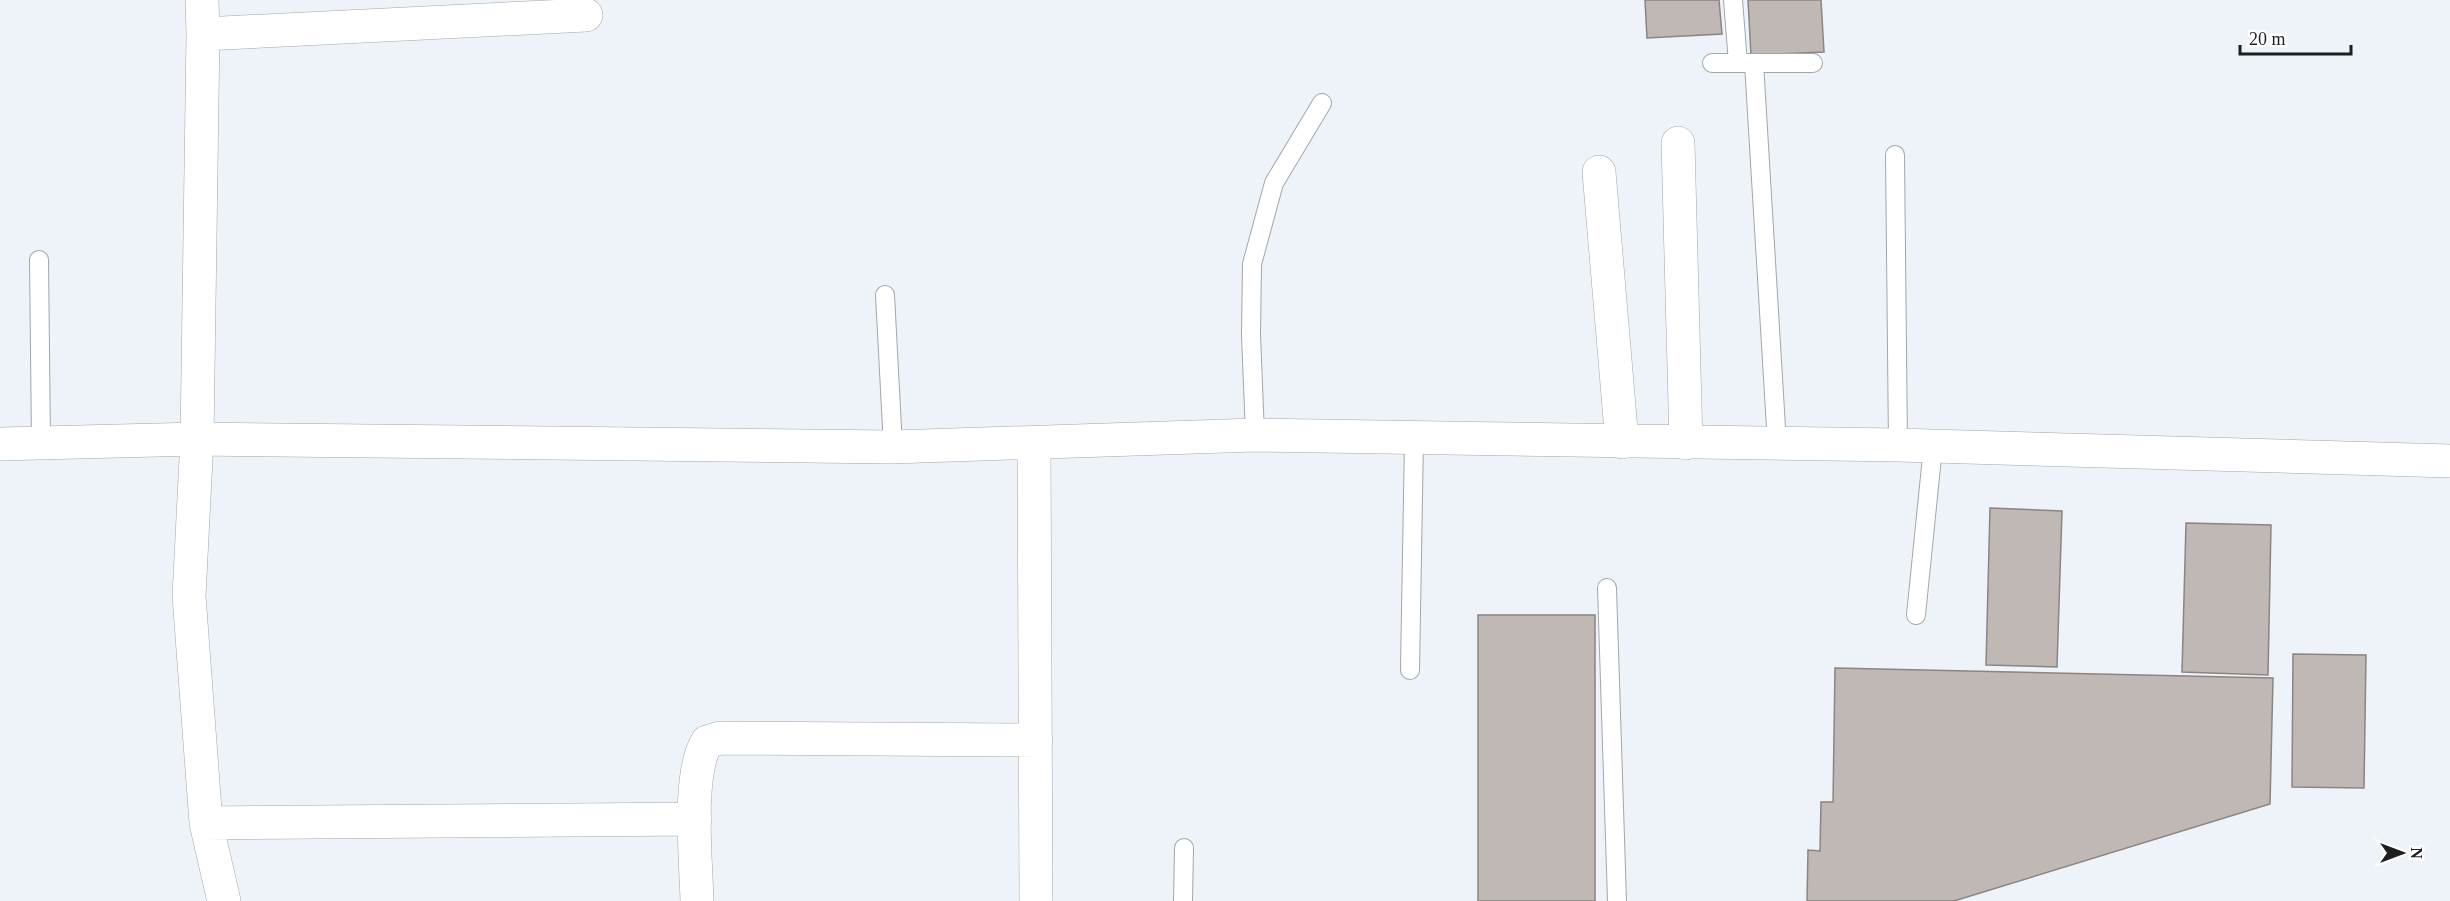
<svg xmlns="http://www.w3.org/2000/svg" width="2450" height="901" font-family="'Times New Roman',serif">
  <style>
    .building { fill: #bfb8b4; stroke: #8b8481; stroke-width: 1.5 }
    .lines { fill: none; stroke-linecap: round; stroke-linejoin: round }
    .service-casing { stroke: #a1a7ac; stroke-width: 20 }
    .minor-casing { stroke: #a1a7ac; stroke-width: 34 }
    .service { stroke: #fff; stroke-width: 18 }
    .minor { stroke: #fff; stroke-width: 33 }
  </style>
  <rect width="100%" height="100%" fill="#edf3f9"/>
  <path class="building" d="M1645,0H1719L1722,34L1647,38Z
    M1748,0H1821L1824,52L1751,55Z
    M1990,508L2062,511L2057,667L1986,665Z
    M2186,523L2271,525L2268,675L2182,672Z
    M1478,615H1595V901H1478Z
    M2293,654L2366,655L2364,788L2292,787Z
    M1835,668L2273,678L2270,804L1954,901H1807L1808,850L1820,851L1821,802H1833Z"/>
  <g class="lines">
    <g class="service-casing">
      <path id="service" d="M1733,0L1738,63
        M1712,63H1813
        M1754,63L1777,444
        M1895,155L1898,445
        M39,260L41,443
        M885,295L893,447
        M1255,435L1251,335L1252,264L1274,183L1322,103
        M1607,588L1617,901
        M1916,615L1933,447
        M1410,670L1414,439
        M1183,901L1184,848"/>
    </g>
    <g class="minor-casing">
      <path id="minor" d="M202,0L203,34
        M1678,143L1686,443
        M1599,172L1622,442
        M1034,443L1036,901
        M0,444L197,439L893,447L1255,435L1898,445L2450,461
        M206,823L695,819
        M224,901L206,823L189,596L197,439L203,34L586,15
        M697,901C696,861 687,774 707,742L720,738L1036,740"/>
    </g>
    <use href="#service" class="service"/>
    <use href="#minor" class="minor"/>
  </g>
  <g transform="translate(2402 853) rotate(90)" stroke="#ffffff" stroke-width="4.5" paint-order="stroke">
  <path d="M0-4.5L10 22L0 15L-10 22Z" fill="#1c1e20"/>
  <text y="-9" font-size="16" font-weight="bold" text-anchor="middle" fill="#1c1e20">N</text>
  </g>
  <path d="M2240 45v9h111v-9" fill="none" stroke="#1c1e20" stroke-width="3"/>
  <text x="2249" y="45" font-size="18" fill="#1c1e20" stroke="#ffffff" stroke-width="4.5" paint-order="stroke">20 m</text>
</svg>
